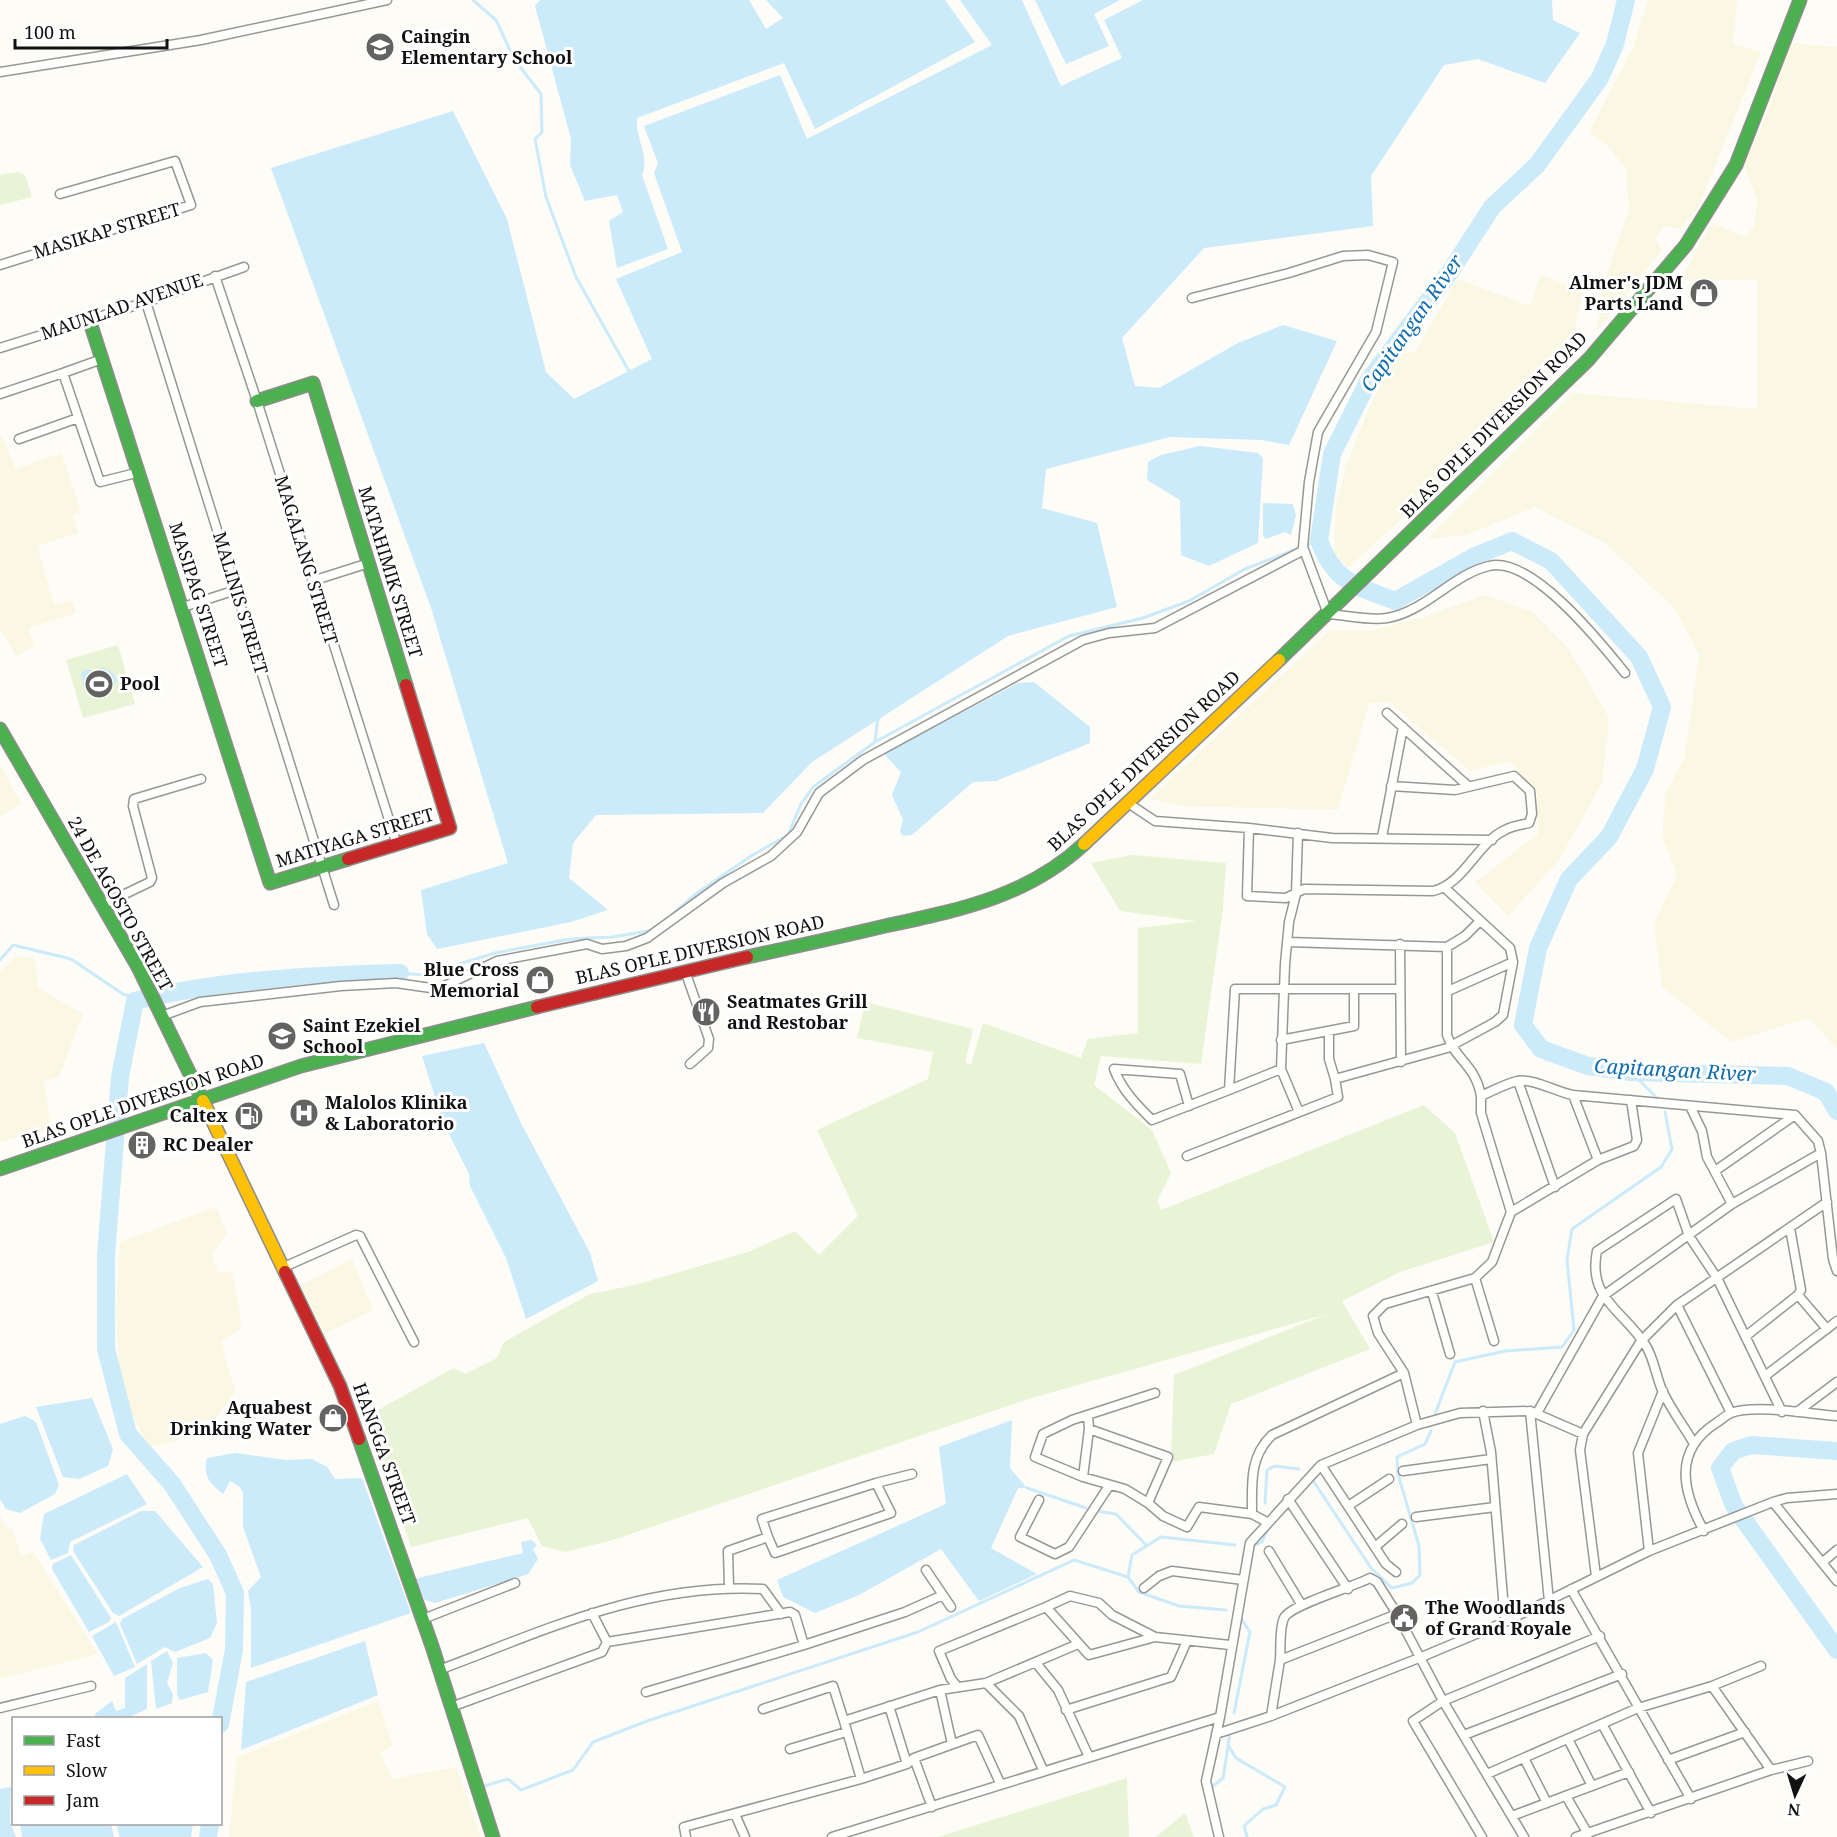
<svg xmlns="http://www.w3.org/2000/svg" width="1837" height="1837" font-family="'Noto Serif',serif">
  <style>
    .farmland { fill: #faf8e3 }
    .green { fill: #e8f4d5 }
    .water { fill: #cbeafa }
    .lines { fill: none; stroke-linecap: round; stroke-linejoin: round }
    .stream { stroke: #cbeafa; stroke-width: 3 }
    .river { stroke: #cbeafa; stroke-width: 18 }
    .street-casing { stroke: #979795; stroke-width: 11 }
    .fast-casing { stroke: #8e8d8b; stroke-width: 15 }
    .slow-casing { stroke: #8e8d8b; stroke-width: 15 }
    .jam-casing { stroke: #8e8d8b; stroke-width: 15 }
    .street { stroke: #fffffe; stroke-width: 8 }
    .fast { stroke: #4caf50; stroke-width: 12 }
    .slow { stroke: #ffc107; stroke-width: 12 }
    .jam { stroke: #c62828; stroke-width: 12 }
    .labels { text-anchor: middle; stroke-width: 6; stroke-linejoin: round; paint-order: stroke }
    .poi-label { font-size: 18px; font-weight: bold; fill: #111; stroke: #fff; text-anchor: start }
    .street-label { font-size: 18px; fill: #111; stroke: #fff }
    .water-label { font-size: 20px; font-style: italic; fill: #0e6caf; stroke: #fff }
  </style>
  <rect width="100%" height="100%" fill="#fdfcf7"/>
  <path class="farmland" d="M1648,0H1737L1733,44L1761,52L1699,206L1680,229L1664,226L1655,239L1662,250L1597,331L1603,284L1629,210L1626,169L1609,147L1589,132L1633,48Z
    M1791,43L1837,47V1049L1809,1018L1731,1042L1662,987L1654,923L1677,875L1662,836L1666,792L1685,756L1699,655L1675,609L1605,543L1535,507L1466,535L1427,539L1573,393L1757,409V280H1680L1712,223L1746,237L1755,224L1757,199L1744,165L1764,122Z
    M1541,275L1583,291L1569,357L1458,467L1348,568L1334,552L1336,507L1347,463L1366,415L1396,354L1415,352L1457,279L1530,306Z
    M0,433L16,469L61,453L81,512L73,515L78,533L37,546L54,605L72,600L76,613L28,628L35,645L16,656L0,629Z
    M1485,595L1533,612L1569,649L1609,718L1602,783L1559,860L1508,916L1475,882L1538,834L1537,791L1509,761L1470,771L1389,702L1369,703L1338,810L1184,806L1150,799L1330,630L1368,631L1424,617Z
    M0,764L21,804L0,816Z
    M16,956L35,959L38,988L83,1014L59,1077L43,1082L52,1129L0,1142V972Z
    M216,1207L227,1234L212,1254L218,1273L232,1272L242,1329L221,1341L235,1392L216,1418L182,1424L180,1440L148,1447L126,1402L119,1364L116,1312L120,1242Z
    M352,1259L373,1310L324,1334L301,1285Z
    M0,1515L5,1526L12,1529L21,1556L33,1552L98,1654L0,1679Z
    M378,1701L393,1746L380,1752L392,1779L456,1767L481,1837H229L237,1757Z"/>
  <path class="green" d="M18,172L25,175L32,197L0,205V175Z
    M118,645L135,704L83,718L66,660Z
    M1132,855L1226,863L1223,908L1201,1064L1101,1056L1094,1085L1152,1130L1171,1173L1157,1201L1161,1210L1424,1105L1455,1133L1494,1242L1400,1272L1342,1301L1370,1349L1231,1404L1214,1454L1171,1462L1174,1375L1327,1314L1025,1400L613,1540L565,1552L542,1546L528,1518L411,1547L367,1416L454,1368L465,1374L497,1358L504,1342L590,1294L635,1285L748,1252L795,1231L819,1255L858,1216L817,1130L928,1079L933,1052L857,1038L865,1002L973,1029L965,1062L971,1065L983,1023L1081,1058L1088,1039L1138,1033V928L1197,921L1120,911L1091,863Z
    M1127,1778L1129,1837H938Z
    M1185,1813L1194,1837H1156Z"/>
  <path class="water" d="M540,0H749L766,29L783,18L766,0H945L975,42L815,129L784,63L637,118C635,138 650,156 642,175L668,249L617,268L609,221L623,212L617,195L585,201L570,165L571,139L535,6Z
    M960,0H1022L1061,86L1122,58L1104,20L1143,0H1552L1553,20L1580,33L1545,83L1478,59L1444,65L1371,176L1373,226L1204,248L1122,338L1135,386L1159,388L1238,343L1283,325L1337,341L1289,445L1261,440L1170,437L1046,469L1042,508L1097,523L1117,607L1008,636L812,762L763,813L596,815L573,843L569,878L608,910L571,922L437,949L427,934L421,890L508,863L431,608L271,168L453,111L507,219L546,372L574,399L652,359L616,279L682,252L654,173L658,163L644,126L780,75L807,139L992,45Z
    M1035,0H1120L1094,14L1109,46L1066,64Z
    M1200,446L1258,453L1263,458L1258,543L1209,566L1181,555L1180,500L1147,480L1148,462L1161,455Z
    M1263,503L1293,504L1296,515L1291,535L1285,532L1266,539L1263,536Z
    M103,667L114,674L117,681L111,691H103L93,696L85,692L81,673L87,669L94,671Z
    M1034,682L1090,727V743L996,781L973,782L912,835L903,836L900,831L903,820L892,795L901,772L884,754L1018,683Z
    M484,1043L521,1123L590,1253L598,1281L526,1319L506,1258L470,1186L469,1174L443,1122L422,1056Z
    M92,1398L113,1449L108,1466L79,1479L63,1477L36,1407Z
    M25,1416L36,1422L59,1485L55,1494L20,1513L6,1509L0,1499V1424Z
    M1012,1420L1010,1468L1027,1488H1018L991,1548L1037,1574L979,1601L941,1549L859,1595L815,1613L783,1597L777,1580L946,1504L939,1447Z
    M235,1453L286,1460L312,1459L327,1467L335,1479L362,1478L411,1613L251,1668V1610L248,1591L261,1577L243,1527V1493L240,1487L230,1481L223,1494C209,1483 203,1476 207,1458Z
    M127,1474L147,1504L70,1542L68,1553L51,1560L40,1539L44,1514Z
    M141,1511H155L203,1567L119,1616L113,1613L73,1551L74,1545Z
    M531,1540L537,1545L533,1549L538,1559L528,1574L516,1578L435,1603L425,1600L414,1579L523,1553L521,1542Z
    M71,1555L111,1618L109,1622L89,1632L52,1569L53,1564Z
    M208,1579L213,1584L217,1623L210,1638L175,1652L165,1647L137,1664L120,1624L122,1619L180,1588Z
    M116,1622L135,1667L114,1676L92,1636Z
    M365,1641L378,1695L241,1750L246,1682Z
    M167,1651L173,1663L167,1683L173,1694L172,1703L156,1709L151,1661Z
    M206,1653L213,1660L208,1692L180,1700L177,1694V1658Z
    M147,1664V1709L127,1718H95V1714L112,1701L116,1711L125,1708V1678Z
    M11,1787L10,1822L16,1837H0V1789Z
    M20,1824H111L114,1837H22Z
    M117,1824H193L191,1837H117L121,1836L119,1835Z"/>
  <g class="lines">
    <path class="stream" d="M473,0L496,20L514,59L541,94L542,132L535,139L546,197L576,277L630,373
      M1306,546L1319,540
      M875,741L878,718
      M673,914L697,893L751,856L788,835L801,804L813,787L875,742L1069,636L1143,618L1189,601L1245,569L1299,548
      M0,960L13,945L71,959L123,994L141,1000
      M400,973L424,975L495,953L570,939L613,937L654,930
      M1631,1072L1656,1097
      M1435,1414L1455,1362L1505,1351L1562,1347L1574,1330L1567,1260L1572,1229L1661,1167L1672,1149L1665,1112
      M1312,1479L1371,1568L1392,1588L1412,1583L1420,1575L1419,1546L1398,1474L1397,1457L1425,1444L1431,1431
      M1027,1488L1086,1508
      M1265,1503L1267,1470L1275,1466L1299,1469
      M1096,1511L1116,1514L1147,1546
      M1251,1547L1262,1542L1267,1530
      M1226,1610L1179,1606L1139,1592L1128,1577L1132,1555L1161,1537L1235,1545
      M1234,1713L1250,1632L1240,1617
      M1230,1732L1228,1745L1236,1758L1285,1787L1276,1805L1263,1809L1244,1826L1247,1837
      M481,1787L508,1779L521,1790L573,1770L593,1742L650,1720L918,1632L1074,1560L1128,1577
      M1209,1789L1223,1778L1228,1747"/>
    <path class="river" d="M1626,0L1615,44L1600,78L1537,165L1492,207L1450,272L1369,380L1332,454L1319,540C1334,583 1357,586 1395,601L1475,556L1512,541L1551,561L1639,657L1662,707L1645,769L1609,837L1569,879L1538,948L1523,1025L1541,1049L1588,1066L1631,1072L1788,1076L1826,1092L1837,1111
      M1837,1451L1751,1445L1733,1451L1720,1468L1734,1506L1837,1650
      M220,1724L234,1650L235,1593L218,1555L172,1484L128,1434L106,1349V1255L120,1077L135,1001C220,980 313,975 400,973
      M208,1837L210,1824"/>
    <g class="street-casing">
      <path id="street" d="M0,72L201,40L387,0
        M0,265L191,205L175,161L60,194
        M215,276L257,401L397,845
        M1192,298L1289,273L1343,256L1368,255L1393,262L1376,332L1318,432L1309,482L1303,547L1328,614C1346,615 1369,621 1387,618C1425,612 1453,574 1489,566C1531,555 1601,643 1625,673
        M146,302L334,905
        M0,348L146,302L244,267
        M63,373L102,359
        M0,394L63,373L100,482L140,472
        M19,439L78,418
        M312,581L369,563
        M183,607L236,590
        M1387,713L1468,786
        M1128,803L1155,821L1249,828L1332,838L1492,840
        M1249,828L1247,896L1286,898L1304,889L1433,891C1464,884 1477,843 1505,830C1512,826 1521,825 1529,823L1532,814L1530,791L1514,776L1455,790L1391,786
        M1298,833L1296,894L1289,922L1285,964L1281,1069L1299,1112
        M1382,837L1403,727
        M102,905L150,882L152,878L133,806L134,799L201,779
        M1288,942L1447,947L1465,936L1480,921
        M1400,944L1401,1062
        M1447,947V1035C1456,1061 1475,1064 1481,1096
        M685,971L709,1039L708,1048L690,1064
        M1448,991L1513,962
        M162,1016L200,1002L341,986L396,983L438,989L497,961L587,944L602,949L626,946L647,938L723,883L771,856L797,832L819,793L863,760L1083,640L1109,633L1155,628L1304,550
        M1329,1032V1059L1335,1079
        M1281,1040L1354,1026V989
        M1518,1081L1555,1187
        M1229,1090L1281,1069
        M1573,1095L1598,1160
        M1189,1106L1180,1074L1114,1069C1122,1090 1136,1104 1152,1120L1229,1090L1235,989H1399
        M1690,1106L1702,1131L1707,1157L1732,1204
        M1187,1156L1338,1097L1335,1079L1447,1048L1495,1022L1503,1015L1513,962L1510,948L1445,888
        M1715,1171L1795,1115
        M1511,1212L1481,1113V1096C1492,1091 1505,1084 1517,1081C1534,1078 1556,1092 1573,1095L1795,1115L1818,1141L1821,1153L1833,1259L1837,1271
        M1790,1228L1801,1290L1798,1295L1827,1329
        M284,1267L356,1235L360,1236L414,1342
        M1475,1278L1494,1341
        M1432,1292L1450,1354
        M1677,1305L1731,1413
        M1746,1336L1798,1295
        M1765,1376L1837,1321
        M1155,1393L1072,1420L1043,1434L1035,1457L1083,1477L1125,1489L1148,1503L1163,1516L1187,1527L1199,1507L1252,1514
        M1483,1411L1491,1452L1505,1622
        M1530,1411L1549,1601
        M1797,1412L1837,1382
        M1537,1413L1603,1296L1732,1204L1821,1153
        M1417,1425L1404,1373L1378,1333L1373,1316L1385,1304L1475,1278L1492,1262L1511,1212L1598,1160L1634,1146L1637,1140L1631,1100
        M1089,1429L1168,1457L1148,1503
        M1693,1442C1683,1425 1670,1408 1662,1390C1656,1376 1654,1359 1646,1346C1625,1311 1587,1300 1597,1251L1676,1199L1689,1236L1717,1278L1782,1412
        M1321,1465L1386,1564L1396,1572
        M1403,1471L1491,1459
        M1083,1477L1089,1429L1088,1415
        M1288,1499L1348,1589
        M1039,1500L1020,1537L1055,1554L1069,1547L1109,1486
        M1773,1502L1837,1581
        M1348,1506L1389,1479
        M1416,1517L1495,1507
        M1267,1522L1252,1514C1252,1484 1249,1457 1272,1435L1404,1373
        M1704,1531C1682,1491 1673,1451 1716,1423C1721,1420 1726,1415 1731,1413C1755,1404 1811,1414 1837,1416
        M768,1537L775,1553L891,1513L876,1483
        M1375,1547L1402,1524
        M1269,1551L1301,1604
        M1649,1551L1638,1453L1663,1391
        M1824,1561L1837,1550
        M926,1570L951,1607
        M1596,1576L1580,1450L1583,1434L1641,1341L1677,1305L1827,1202
        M729,1587L728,1551L768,1537L762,1519L876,1483L912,1474
        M1144,1588L1159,1576L1172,1571L1243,1580
        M1571,1589L1691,1799
        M1046,1607L1070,1596L1099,1603L1112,1615L1155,1637
        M423,1619L515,1583
        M607,1642L790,1612L795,1615L804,1645L646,1692
        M804,1645L905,1612L943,1595
        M1280,1660C1281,1648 1279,1629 1284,1618C1290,1605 1353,1587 1370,1578L1377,1582L1397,1614
        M1036,1663L1058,1690L1089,1757
        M439,1670C548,1629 644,1583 763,1589L781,1614
        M986,1683L1019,1716L1043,1770
        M957,1686L951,1679L939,1651L1046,1607L1089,1655L1155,1637L1230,1645
        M1712,1686L1771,1770
        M940,1690L952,1744
        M889,1706L907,1764
        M451,1707L602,1652L607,1642L592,1613
        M0,1708L91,1686
        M763,1709L833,1686L844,1721
        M1066,1710L1171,1677L1187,1641
        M1271,1716L1280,1660L1397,1614L1443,1701L1524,1837
        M1220,1717L1250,1543L1321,1465L1417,1425L1460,1413L1530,1411L1583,1434
        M1602,1724L1651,1813
        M1216,1734L1271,1716L1419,1658L1505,1622L1649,1551L1773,1502L1787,1498L1837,1494
        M1464,1735L1622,1674
        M1568,1739L1592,1786
        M790,1749L846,1732
        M914,1758L932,1807
        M1524,1758L1547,1803
        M1668,1760L1745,1732
        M1487,1774L1638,1708L1712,1686L1761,1666
        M861,1779L844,1721L940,1690L986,1683L1078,1644
        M1566,1796L1588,1834
        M735,1814L745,1837
        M1512,1816L1629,1772
        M686,1837L684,1827L861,1779L907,1764L914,1758L978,1735L1000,1783
        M832,1837L1220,1717L1206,1781L1219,1837
        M1482,1837L1413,1721L1443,1701L1600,1636
        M1576,1837L1771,1770L1808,1761"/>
    </g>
    <g class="fast-casing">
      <path id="fast" d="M89,319L270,883L348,859
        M257,401L313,383L406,685
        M1279,660L1589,359L1686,245L1736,165L1800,0
        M0,729L138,967L203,1101
        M747,957C793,947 839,937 885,926C959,910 1027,897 1084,844
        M0,1169L301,1066L537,1007
        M359,1439L432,1646L493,1837"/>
    </g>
    <g class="slow-casing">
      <path id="slow" d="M1084,844L1279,660
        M203,1101L285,1272"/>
    </g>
    <g class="jam-casing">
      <path id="jam" d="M348,859L450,828L406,685
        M537,1007L747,957
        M285,1272L340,1386L359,1439"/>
    </g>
    <use href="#street" class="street"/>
    <use href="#fast" class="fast"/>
    <use href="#slow" class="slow"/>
    <use href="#jam" class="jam"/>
  </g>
  <defs>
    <g id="school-disc" transform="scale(1.5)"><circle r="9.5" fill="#646362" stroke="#fff"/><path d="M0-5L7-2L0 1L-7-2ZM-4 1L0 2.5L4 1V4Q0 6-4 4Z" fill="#fff"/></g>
    <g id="shop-disc" transform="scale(1.5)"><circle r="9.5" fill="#646362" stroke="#fff"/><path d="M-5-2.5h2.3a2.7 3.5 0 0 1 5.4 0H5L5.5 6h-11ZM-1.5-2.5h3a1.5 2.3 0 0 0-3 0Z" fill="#fff"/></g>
    <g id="stadium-disc" transform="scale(1.5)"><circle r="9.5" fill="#646362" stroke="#fff"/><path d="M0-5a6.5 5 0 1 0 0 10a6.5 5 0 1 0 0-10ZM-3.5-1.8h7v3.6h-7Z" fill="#fff"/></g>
    <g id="restaurant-disc" transform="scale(1.5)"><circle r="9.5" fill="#646362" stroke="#fff"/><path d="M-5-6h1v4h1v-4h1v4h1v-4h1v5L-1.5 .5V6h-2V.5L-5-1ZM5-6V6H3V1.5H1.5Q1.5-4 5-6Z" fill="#fff"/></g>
    <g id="hospital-disc" transform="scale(1.5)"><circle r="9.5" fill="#646362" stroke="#fff"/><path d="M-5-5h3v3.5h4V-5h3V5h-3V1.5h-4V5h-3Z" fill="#fff"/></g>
    <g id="fuel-disc" transform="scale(1.5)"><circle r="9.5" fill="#646362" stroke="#fff"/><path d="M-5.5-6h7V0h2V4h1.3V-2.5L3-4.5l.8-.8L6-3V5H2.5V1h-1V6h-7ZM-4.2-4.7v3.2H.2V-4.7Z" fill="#fff"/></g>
    <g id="building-disc" transform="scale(1.5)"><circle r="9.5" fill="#646362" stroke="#fff"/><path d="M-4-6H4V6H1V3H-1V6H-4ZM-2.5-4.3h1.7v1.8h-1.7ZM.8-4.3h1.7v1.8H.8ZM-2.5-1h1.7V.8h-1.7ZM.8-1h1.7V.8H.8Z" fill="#fff"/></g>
    <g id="civic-disc" transform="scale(1.5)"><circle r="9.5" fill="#646362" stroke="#fff"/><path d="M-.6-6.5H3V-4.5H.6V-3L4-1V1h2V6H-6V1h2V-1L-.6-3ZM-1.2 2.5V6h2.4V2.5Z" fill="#fff"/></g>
  </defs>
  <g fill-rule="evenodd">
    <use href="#school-disc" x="380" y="47"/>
    <use href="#shop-disc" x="1704" y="293"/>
    <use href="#stadium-disc" x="99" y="684"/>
    <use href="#shop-disc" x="540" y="980"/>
    <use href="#restaurant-disc" x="706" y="1012"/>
    <use href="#school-disc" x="282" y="1036"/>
    <use href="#hospital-disc" x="304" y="1113"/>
    <use href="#fuel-disc" x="249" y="1116"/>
    <use href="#building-disc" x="142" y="1145"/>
    <use href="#shop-disc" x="333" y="1418"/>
    <use href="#civic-disc" x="1404" y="1618"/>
  </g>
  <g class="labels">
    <g class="poi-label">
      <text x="401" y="43">Caingin<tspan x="401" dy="21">Elementary School</tspan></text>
      <text x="1683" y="289" text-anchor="end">Almer's JDM<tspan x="1683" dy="21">Parts Land</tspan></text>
      <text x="120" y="690">Pool</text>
      <text x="519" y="976" text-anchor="end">Blue Cross<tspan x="519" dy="21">Memorial</tspan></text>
      <text x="727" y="1008">Seatmates Grill<tspan x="727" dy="21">and Restobar</tspan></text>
      <text x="303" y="1032">Saint Ezekiel<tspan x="303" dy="21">School</tspan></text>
      <text x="325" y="1109">Malolos Klinika<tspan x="325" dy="21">&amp; Laboratorio</tspan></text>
      <text x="228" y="1122" text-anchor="end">Caltex</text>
      <text x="163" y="1151">RC Dealer</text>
      <text x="312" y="1414" text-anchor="end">Aquabest<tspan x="312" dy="21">Drinking Water</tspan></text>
      <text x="1425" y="1614">The Woodlands<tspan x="1425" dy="21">of Grand Royale</tspan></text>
    </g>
    <g class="street-label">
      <text transform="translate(107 231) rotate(-17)" y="6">MASIKAP STREET</text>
      <text transform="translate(122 307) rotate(-19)" y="6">MAUNLAD AVENUE</text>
      <text transform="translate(1494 425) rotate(-45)" y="6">BLAS OPLE DIVERSION ROAD</text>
      <text transform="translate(306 560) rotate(73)" y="6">MAGALANG STREET</text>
      <text transform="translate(390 572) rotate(73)" y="6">MATAHIMIK STREET</text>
      <text transform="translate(198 595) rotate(72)" y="6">MASIPAG STREET</text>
      <text transform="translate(240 603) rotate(73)" y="6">MALINIS STREET</text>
      <text transform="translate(1144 761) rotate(-43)" y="6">BLAS OPLE DIVERSION ROAD</text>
      <text transform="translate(355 838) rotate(-17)" y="6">MATIYAGA STREET</text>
      <text transform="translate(120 904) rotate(61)" y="6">24 DE AGOSTO STREET</text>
      <text transform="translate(700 950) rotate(-13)" y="6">BLAS OPLE DIVERSION ROAD</text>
      <text transform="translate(143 1101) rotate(-19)" y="6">BLAS OPLE DIVERSION ROAD</text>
      <text transform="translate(384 1454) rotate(70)" y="6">HANGGA STREET</text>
    </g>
    <g class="water-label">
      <text transform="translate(1412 323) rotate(-55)" y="7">Capitangan River</text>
      <text transform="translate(1675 1070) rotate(3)" y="7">Capitangan River</text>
    </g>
  </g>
  <rect x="12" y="1717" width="210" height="108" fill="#ffffff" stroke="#a0a0a0" stroke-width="1.5"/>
  <rect x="24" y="1736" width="30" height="9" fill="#4caf50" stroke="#a0a0a0" stroke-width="1.5"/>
  <text x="66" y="1747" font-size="18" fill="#111111">Fast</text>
  <rect x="24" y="1766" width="30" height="9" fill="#ffc107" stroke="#a0a0a0" stroke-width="1.5"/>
  <text x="66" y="1777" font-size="18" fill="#111111">Slow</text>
  <rect x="24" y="1796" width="30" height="9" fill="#c62828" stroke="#a0a0a0" stroke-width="1.5"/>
  <text x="66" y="1807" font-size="18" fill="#111111">Jam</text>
  <g transform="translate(1795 1795) rotate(184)" stroke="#ffffff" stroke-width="4.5" paint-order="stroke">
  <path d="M0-4.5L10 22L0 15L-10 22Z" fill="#111111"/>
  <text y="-9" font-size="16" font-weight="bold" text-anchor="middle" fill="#111111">N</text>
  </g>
  <path d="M15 39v9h152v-9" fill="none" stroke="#111111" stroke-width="3"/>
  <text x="24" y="39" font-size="18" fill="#111111" stroke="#ffffff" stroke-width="4.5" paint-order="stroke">100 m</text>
</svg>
